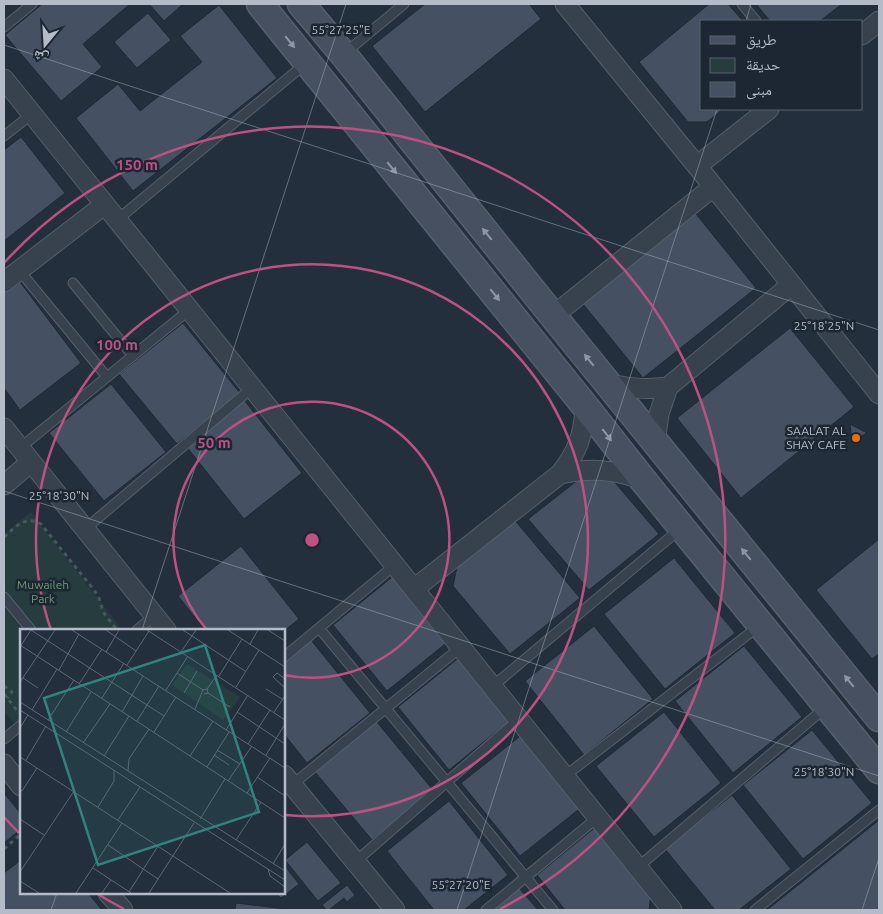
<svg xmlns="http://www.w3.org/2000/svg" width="883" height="914" font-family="Ubuntu,'Noto Naskh Arabic',sans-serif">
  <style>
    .green { fill: #263c3f }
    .building { fill: #455162; stroke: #1f2835 }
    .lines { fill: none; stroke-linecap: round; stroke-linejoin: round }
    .lane-casing { stroke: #565f6c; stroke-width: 11 }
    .street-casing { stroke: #565f6c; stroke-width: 21 }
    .secondary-casing { stroke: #565f6c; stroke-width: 29 }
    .path { stroke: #44595c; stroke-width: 3; stroke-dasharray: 4 4; stroke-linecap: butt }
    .lane { stroke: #38414e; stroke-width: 9 }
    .street { stroke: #38414e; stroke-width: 19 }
    .secondary { stroke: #465061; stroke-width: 26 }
    .oneway { fill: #8e96a5 }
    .ticks { fill: none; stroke: #b4bcc9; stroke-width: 1; stroke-opacity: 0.45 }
    .ring { fill: none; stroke: #bd5182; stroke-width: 2.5 }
    .food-dot { fill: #e8710a; stroke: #1d2633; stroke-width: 2 }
    .labels { text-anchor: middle; stroke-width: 5; stroke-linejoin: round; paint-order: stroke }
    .poi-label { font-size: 12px; fill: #b4bcc9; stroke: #1d2633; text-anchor: end }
    .park-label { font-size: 12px; fill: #6b9a76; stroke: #1d2633 }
    .inset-road { fill: none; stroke: #5e6776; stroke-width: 1 }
    .view { fill: #308480; fill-opacity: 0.15; stroke: #308480; stroke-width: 2.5 }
    .inset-edge { fill: none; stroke: #b4bcc9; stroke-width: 2.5 }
    .ticks-label { font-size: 12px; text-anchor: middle; fill: #b4bcc9; stroke: #1d2633; stroke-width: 5; stroke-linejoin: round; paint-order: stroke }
    .centre { fill: #bd5182; stroke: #1d2633; stroke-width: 2.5 }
    .ring-label { font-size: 15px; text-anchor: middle; font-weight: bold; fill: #bd5182; stroke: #1d2633; stroke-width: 5; stroke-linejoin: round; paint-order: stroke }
  </style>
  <rect width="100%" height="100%" fill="#242f3e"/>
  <path class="green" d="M31,512L122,630H21V731L4,711V534Z"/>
  <path class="building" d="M42,4H130L83,44L102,67L61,101L5,35Z
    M149,4H183L164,21Z
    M425,4H529L541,19L425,112L372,46Z
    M709,4H728L743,21H702V109H723L707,122H688L639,62Z
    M756,4H842L820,21H770Z
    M219,5L277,78L133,191L76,118L118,84L140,111L202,62L180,36Z
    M148,13L171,40L137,68L114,42Z
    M21,137L65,193L4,241V150Z
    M692,209L756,288L643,378L579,299Z
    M17,278L81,363L20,410L4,388V288Z
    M183,323L240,393L177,444L119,374Z
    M790,328L854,407L741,498L677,418Z
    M111,384L166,452L104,501L49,433Z
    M244,400L302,473L244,519L186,446Z
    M850,424L867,433L852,442Z
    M583,476L611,478L659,534L589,590L528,519Z
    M513,518L580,598L510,654L453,586L458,562Z
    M879,539V654L872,659L816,590Z
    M241,546L299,619L284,631L205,630L178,596Z
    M674,558L735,633L665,689L604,614Z
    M396,574L450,640L387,691L333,625Z
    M594,626L653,699L584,755L525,681Z
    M311,640L370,713L307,763L284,734V661Z
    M744,646L802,717L733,773L675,701Z
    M461,656L512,719L449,770L398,707Z
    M664,712L721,783L654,837L596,766Z
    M376,721L433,790L372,840L315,772Z
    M812,730L872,803L803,859L743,785Z
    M524,733L583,806L520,856L461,783Z
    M4,793L21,814V829L4,843Z
    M732,795L791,869L739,910H715L665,849Z
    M449,801L508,875L464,910H434L387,851Z
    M879,820V910H767Z
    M598,825L651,893L649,910H565L537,875Z
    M307,842L341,883L318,901L285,860Z
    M21,860V893H88L102,910H4V873Z
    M284,865L299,884L281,898L276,893H284Z
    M347,885L355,895L347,902L344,898L329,910H327L322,905Z
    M519,888L538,910H491Z
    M236,903L278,908L292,910H235Z"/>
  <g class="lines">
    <g class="lane-casing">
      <path id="lane" d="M742,4L756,21
        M4,27L32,4
        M345,53L404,4
        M4,136L32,114
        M117,220L305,64
        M19,270L107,377
        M73,283L133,356
        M20,448L189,310
        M85,529L252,388
        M4,597L31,630
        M319,628L553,910
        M137,630L154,616
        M284,657L395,565
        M493,686L680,529
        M4,739L21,725
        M565,776L759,626
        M292,785L461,647
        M355,862L519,719
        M638,867L826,707
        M486,910L598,817
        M755,910L879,810"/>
    </g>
    <g class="street-casing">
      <path id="street" d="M565,4L697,166L879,394
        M862,35L879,21
        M4,79L672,910
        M697,166L769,109
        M4,282L104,205
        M553,316L713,187
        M607,383C628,389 646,390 668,387
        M4,428L166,630
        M655,442L659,414L668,387L791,285
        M560,474C590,468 614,469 643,480
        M4,485L31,462
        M414,589L560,474C577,453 584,434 585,406
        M4,764L21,786
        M284,775L395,910
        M108,893L123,910"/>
    </g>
    <g class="secondary-casing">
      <path id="secondary" d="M260,4L585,406L643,480L879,770
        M301,4L343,54L553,316L879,718"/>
    </g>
    <path class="path" d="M4,537C16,527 24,515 41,524L94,590L99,598L103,612L117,630
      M4,686L12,692L7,698
      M4,694L19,713
      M4,849L21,834"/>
    <use href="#lane" class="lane"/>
    <use href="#street" class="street"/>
    <use href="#secondary" class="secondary"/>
  </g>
  <defs><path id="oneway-solid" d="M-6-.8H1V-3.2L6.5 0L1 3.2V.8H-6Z" transform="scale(1.25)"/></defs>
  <g class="oneway">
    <use href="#oneway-solid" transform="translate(290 42) rotate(51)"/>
    <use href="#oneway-solid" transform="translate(392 168) rotate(51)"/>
    <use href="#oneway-solid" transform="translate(487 234) rotate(-129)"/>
    <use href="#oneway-solid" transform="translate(495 295) rotate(51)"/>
    <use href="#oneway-solid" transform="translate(589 360) rotate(-129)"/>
    <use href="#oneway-solid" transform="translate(607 435) rotate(52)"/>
    <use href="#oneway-solid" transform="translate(746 554) rotate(-129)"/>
    <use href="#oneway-solid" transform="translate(849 681) rotate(-129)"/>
  </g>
  <path class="ticks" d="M746,21L751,4M4,45L879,330M4,491L879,776M142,630L346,4M51,910L57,893M457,910L717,109M862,910L879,858"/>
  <g class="ring">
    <path d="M207 630A138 138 0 1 1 284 675"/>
    <path d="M51 630A276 276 0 1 1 286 815"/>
    <path d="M124 909A414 414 0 0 1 96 893M19 833A414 414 0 0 1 4 817M4 263A414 414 0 1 1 500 909"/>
  </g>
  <circle class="food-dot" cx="856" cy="438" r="5"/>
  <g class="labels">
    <g class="poi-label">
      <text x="846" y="435">SAALAT AL<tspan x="846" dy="14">SHAY CAFE</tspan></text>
    </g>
    <g class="park-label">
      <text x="43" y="589">Muwaileh<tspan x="43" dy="14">Park</tspan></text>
    </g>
  </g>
  <g transform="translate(20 629)">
    <rect width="265" height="265" fill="#242f3e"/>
    <path d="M167,35L220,68L203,91L152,56Z" fill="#263c3f"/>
    <path class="inset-road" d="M11,1L144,87M52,1L265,139M86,1L116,22M127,1L265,91M163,1L225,42M208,1L265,38M248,1L265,12M230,15L238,1M0,16L265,189M0,18L11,1M86,23L99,1M161,23L176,1M107,36L129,2M39,41L59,5M157,44L183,61M199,47L222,10M3,49L18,59M265,50L257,44L253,48L265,59M0,53L35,1M59,55L82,20M216,58L239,21M187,60L197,46M246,60L262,70M146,61L168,27M164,64L177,42M188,64L210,78M82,69L104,34M0,73L265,242M175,80L183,61L187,60L188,64L184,65M0,81L265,251M12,81L37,40M102,83L123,47M217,83L265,115M254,83L265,67M28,91L54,51M117,92L139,57M0,99L8,86M206,101L228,66M46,103L71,63M134,103L156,68M63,114L90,75M228,115L250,81M197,121L220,135M194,126L209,136M246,126L265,95M84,127L109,87M170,127L193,92M0,128L210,264M6,131L26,97M187,138L209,103M108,142L109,130L129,100M237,148L265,167M208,152L232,117M0,161L2,162L17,139M227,164L250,129M78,178L94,152V141M0,190L24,206M180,190L205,150M98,191L120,158M216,211L241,173M88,216L138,250M253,235L265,215M73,239L111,264M248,240L250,247L265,258M0,243L54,162M0,252L19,264M109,263L138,217M56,264L102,194M82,264L91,251M129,264L174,194"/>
    <path class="view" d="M185,16L239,183L78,236L24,69Z"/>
    <rect width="265" height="265" class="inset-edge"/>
  </g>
  <g class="ticks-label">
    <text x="341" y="34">55°27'25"E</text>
    <text x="824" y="330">25°18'25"N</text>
    <text x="59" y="500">25°18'30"N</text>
    <text x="824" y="776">25°18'30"N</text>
    <text x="461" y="889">55°27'20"E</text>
  </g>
  <circle cx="312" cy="540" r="8" class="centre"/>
  <g class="ring-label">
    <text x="137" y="170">150 m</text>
    <text x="117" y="350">100 m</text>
    <text x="214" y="448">50 m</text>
  </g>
  <rect width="883" height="914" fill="none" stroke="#b4bcc9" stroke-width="10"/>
  <rect x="700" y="20" width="162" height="90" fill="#1d2633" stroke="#59626f"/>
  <rect x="710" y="36" width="25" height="8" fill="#465061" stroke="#59626f"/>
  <text x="746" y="45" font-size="15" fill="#b4bcc9">طريق</text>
  <rect x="710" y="58" width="25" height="15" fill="#263c3f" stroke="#59626f"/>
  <text x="746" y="70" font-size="15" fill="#b4bcc9">حديقة</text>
  <rect x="710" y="82" width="25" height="15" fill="#455162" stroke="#59626f"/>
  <text x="746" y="95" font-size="15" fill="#b4bcc9">مبنى</text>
  <g transform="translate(45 45) rotate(198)" stroke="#1d2633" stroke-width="4" paint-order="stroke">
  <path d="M0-4L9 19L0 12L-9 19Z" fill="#b4bcc9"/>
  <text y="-8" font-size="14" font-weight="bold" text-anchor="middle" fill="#b4bcc9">ش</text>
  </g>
</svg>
